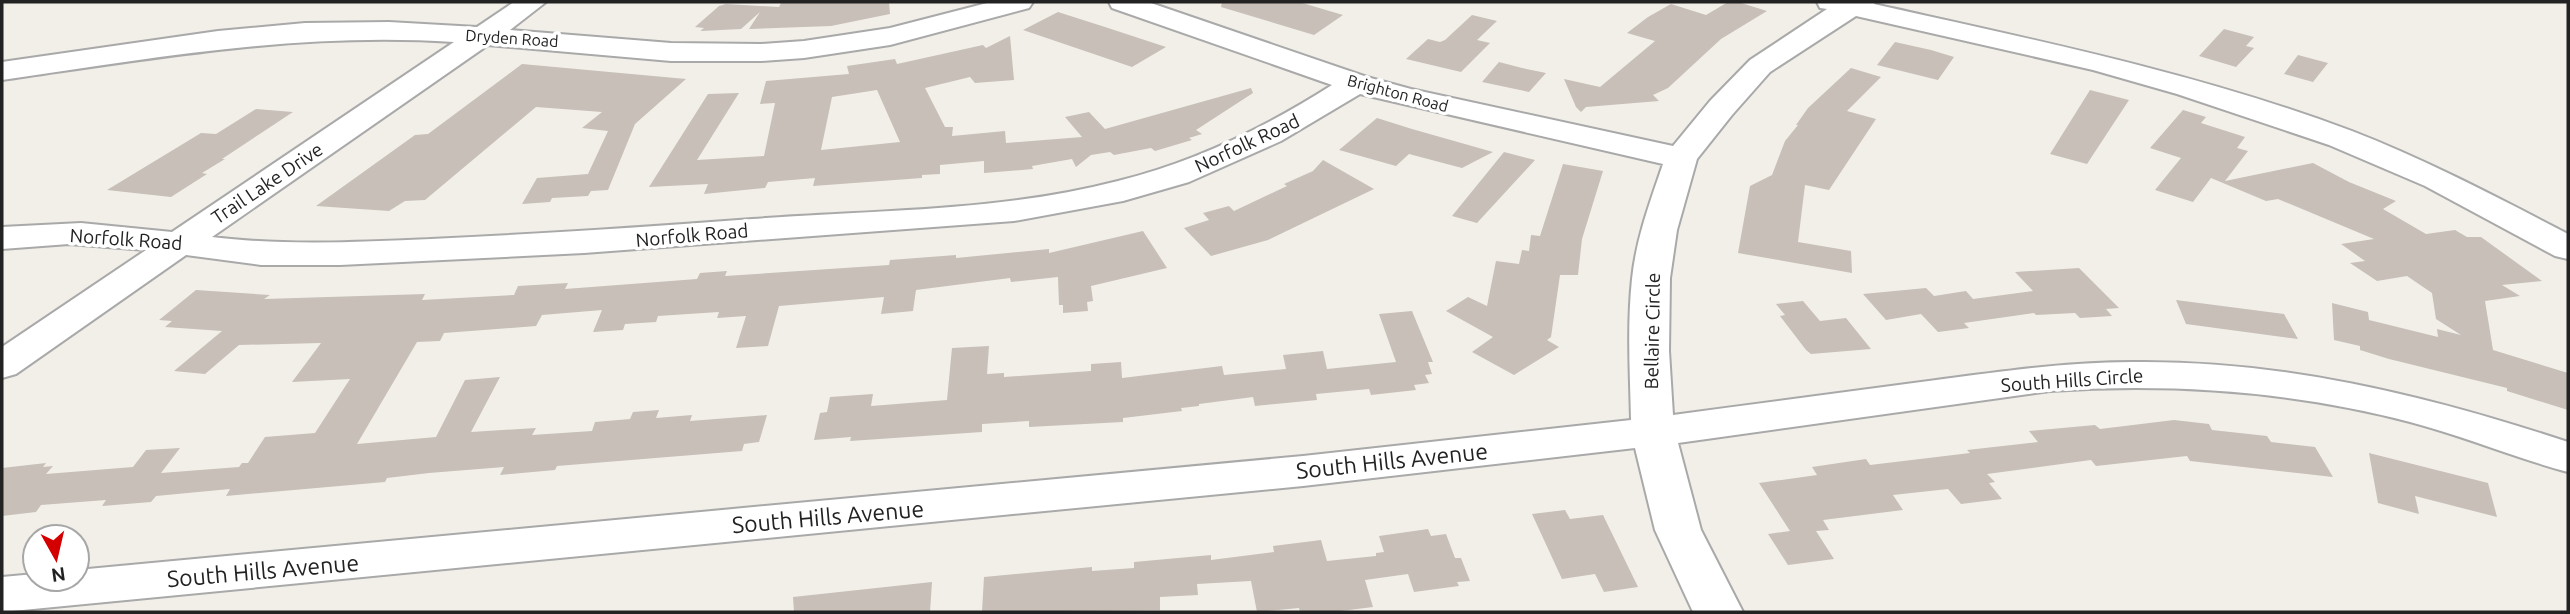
<svg xmlns="http://www.w3.org/2000/svg" width="2570" height="614" font-family="Ubuntu,sans-serif">
  <style>
    .building { fill: #c7bfb8; fill-rule: evenodd }
    .lines { fill: none; stroke-linecap: round; stroke-linejoin: round }
    .minor-casing { stroke: #a9a9a9; stroke-width: 4 }
    .minor { fill: #fff; fill-rule: evenodd }
    .labels { text-anchor: middle; stroke-width: 7; stroke-linejoin: round; paint-order: stroke }
    .far-street-label { font-size: 16px; fill: #222; stroke: #fff }
    .street-label { font-size: 19px; fill: #222; stroke: #fff }
    .near-street-label { font-size: 23px; fill: #222; stroke: #fff }
  </style>
  <rect width="100%" height="100%" fill="#f2efe9"/>
  <path class="building" d="M889,2L890,14L831,26L749,29L760,12L741,29L700,31L704,28L695,27L719,6L726,4L779,7L781,3Z
    M1222,2H1299L1343,15L1314,35L1221,7Z
    M1728,2H1738L1767,11L1721,39L1668,88L1653,95L1659,101L1586,107L1581,112L1576,107L1564,79L1600,87L1655,41L1627,33L1648,17L1671,4L1706,15Z
    M1058,12L1105,27L1166,47L1132,67L1023,30Z
    M1472,15L1497,21L1477,40L1490,43L1461,72L1406,59L1428,39L1440,42L1445,40Z
    M2224,29L2254,37L2246,46L2254,48L2236,67L2199,56Z
    M1010,36L1014,80L975,83L970,77L925,88L945,127H953L952,136L1005,131L1006,143L1082,137L1065,117L1089,112L1105,129L1251,88L1253,93L1196,130L1202,134L1189,138L1192,140L1155,151L1151,148L1114,155L1110,152L1091,155L1076,167L1072,159L1032,166L1033,169L984,173V161L940,165V174L922,175V178L813,186L815,178L768,182L765,188L704,194L708,184L649,187L708,94L739,93L697,160L764,156L775,103L760,104L766,81L849,74L847,66L895,59L897,64L983,45L986,48ZM877,90L900,142L821,150L832,97Z
    M1895,42L1931,50L1954,57L1938,80L1877,65Z
    M2298,55L2328,63L2313,82L2284,74Z
    M1499,62L1522,68L1546,73L1529,92L1482,82Z
    M522,64L686,79L635,124L608,190L591,191L588,196L552,198L550,202L522,204L537,178L588,174L608,131L582,128L602,112L536,107L425,200L405,201L389,211L316,206L415,135L428,134Z
    M1851,68L1881,77L1847,111L1876,119L1829,190L1805,185L1798,242L1851,251L1852,273L1738,253L1750,186L1772,175L1785,141L1798,125H1796L1808,108Z
    M2090,90L2129,100L2087,164L2050,154Z
    M256,109L293,112L222,159H225L202,173L207,174L171,197L107,190L201,133L216,134Z
    M2183,110L2206,117L2201,123L2245,137L2237,148L2248,151L2225,181L2313,163L2349,182L2396,201L2383,209L2426,234L2455,230L2467,237H2481L2542,281L2502,285L2520,296L2485,301L2493,350L2568,373V410L2507,391V388L2389,359L2360,350V346L2334,340L2332,303L2368,312L2369,320L2438,337L2437,329L2461,335L2436,319L2432,293L2407,276L2377,281L2350,263L2365,261L2341,244L2374,239L2278,199L2266,201L2211,178L2193,202L2155,190L2181,158L2150,148Z
    M1377,118L1412,129L1493,152L1462,168L1409,154L1396,166L1339,150Z
    M1504,152L1535,160L1477,223L1452,216Z
    M1323,160L1374,189L1268,240L1211,256L1184,228L1209,220L1203,213L1229,206L1234,211L1287,186L1284,184L1313,171Z
    M1563,164L1603,171L1582,239L1578,275H1560L1551,337L1547,340L1559,347L1514,375L1472,352L1493,337L1446,311L1468,297L1487,306L1496,261L1519,264L1522,250L1529,251L1531,235L1540,236Z
    M1143,231L1167,268L1091,286L1093,301L1087,302L1088,311L1063,313V305H1059L1058,277L1011,282L1010,278L916,290L913,311L881,314L884,297L779,306L768,346L736,348L746,316L717,318L719,312L658,316L656,322L625,324L623,330L593,332L602,310L542,315L536,326L444,333L440,341L417,342L357,444L436,437L465,380L500,377L471,432L536,428L532,435L592,431L595,422L630,419L633,412L659,410L656,418L692,415L690,421L767,415L759,442L744,444L742,451L557,466L555,470L500,475L504,467L429,473L387,478L385,482L226,496L230,489L156,496L151,502L102,506L106,500L41,505L36,512L2,516V468L46,463L43,467L53,466L46,474L133,467L146,450L180,448L161,473L239,467L242,463H248L265,437L315,433L350,379L292,382L321,343L239,345L205,374L174,371L222,331L165,327L172,321L159,320L196,290L270,295L264,299L425,294L422,300L514,295L518,286L568,283L565,289L697,279L700,273L727,271L725,276L889,265L890,260L956,255V258L1049,249V253Z
    M2079,268L2119,308L2106,309L2112,316L2080,318L2075,313L2036,315L2034,313L1964,323L1969,328L1938,332L1921,314L1886,320L1863,294L1926,288L1934,296L1966,291L1973,299L2033,291L2015,272Z
    M2176,300L2284,314L2298,339L2186,324Z
    M1803,301L1820,321L1846,318L1871,349L1811,354L1806,350L1780,316L1785,315L1776,304Z
    M1412,311L1433,362H1428L1432,374L1425,375L1429,383L1414,385L1416,390L1371,395L1369,389L1316,394L1317,400L1255,406L1253,397L1199,404V406L1181,408L1182,411L1123,418V422L1029,427V421L982,424V432L850,441L851,437L814,440L820,413L827,412L830,397L873,394L871,406L947,400L952,348L989,346L987,374L1004,373V377L1091,371V364L1121,362L1122,378L1222,366L1224,375L1286,369L1283,355L1323,351L1327,369L1396,362L1379,314Z
    M2174,420L2209,424L2212,430L2267,436L2271,442L2315,447L2333,477L2190,461L2187,456L2096,466L2091,460L1987,474L1995,482L1989,483L2002,499L1961,504L1948,489L1893,495L1903,510L1823,520L1829,530L1816,531L1834,559L1788,565L1768,534L1790,531L1759,483L1817,475L1812,467L1866,459L1870,465L1970,453L1967,450L2038,442L2029,431L2095,425L2100,429Z
    M2369,453L2488,483L2497,517L2415,496L2419,514L2378,503Z
    M1565,510L1570,519L1603,515L1638,587L1604,592L1595,574L1562,579L1532,514Z
    M1428,529L1431,536L1446,534L1455,558H1461L1470,581L1457,582L1459,586L1414,592L1408,574L1365,580L1373,607L1333,612H1300L1299,608L1257,612L1251,581L1197,584L1198,595L1160,597V610L982,612L984,577L1092,567V571L1134,568V562L1211,555V560L1274,552L1273,546L1321,540L1327,561L1376,556V553L1384,552L1379,536Z
    M932,582L930,612H794L793,597Z"/>
  <g class="lines">
    <g class="minor-casing">
      <path id="minor" d="M514,2H546L510,30L671,43L761,44L804,41L890,28L991,2H1033L1029,8L890,45L804,58L761,61H671L488,45L212,237C286,246 357,242 431,239C538,234 645,227 752,219C874,210 999,212 1118,181C1195,162 1266,127 1332,85L1112,8L1109,2H1148L1367,77L1411,89L1673,146L1710,101L1750,60L1827,9L1820,8L1817,2H1875L1874,4C2035,40 2197,73 2352,131C2427,160 2497,197 2568,234V259L2555,256L2425,186L2329,145L2177,94L2093,70L1856,16L1770,72L1732,115L1697,159L1677,230L1670,278L1669,351L1673,415C1756,404 1838,393 1921,382C1991,373 2061,362 2132,362C2282,360 2426,395 2568,442V472C2515,458 2464,436 2410,422C2292,391 2171,383 2050,391L1678,443L1701,530L1743,612H1693L1655,530L1635,448L1303,486L2,612V577L35,574V579H77V570L1303,456L1631,420C1630,373 1627,326 1632,279C1636,239 1650,202 1663,164L1360,94L1281,141L1189,182L1123,201L1014,221L584,253L340,265H261L186,255L16,374L2,378V347L146,250L69,244L2,249V227L81,223L172,232L454,42C298,32 155,58 2,80V62L218,31L305,23L389,22L477,27Z"/>
    </g>
    <use href="#minor" class="minor"/>
  </g>
  <g class="labels">
    <g class="far-street-label">
      <text transform="translate(512 38) rotate(4)" y="6">Dryden Road</text>
      <text transform="translate(1398 93) rotate(15)" y="6">Brighton Road</text>
    </g>
    <g class="street-label">
      <text transform="translate(1247 143) rotate(-25)" y="7">Norfolk Road</text>
      <text transform="translate(267 183) rotate(-34)" y="7">Trail Lake Drive</text>
      <text transform="translate(692 235) rotate(-5)" y="7">Norfolk Road</text>
      <text transform="translate(126 239) rotate(4)" y="7">Norfolk Road</text>
      <text transform="translate(1652 331) rotate(-89)" y="7">Bellaire Circle</text>
      <text transform="translate(2072 380) rotate(-4)" y="7">South Hills Circle</text>
    </g>
    <g class="near-street-label">
      <text transform="translate(1392 461) rotate(-6)" y="8">South Hills Avenue</text>
      <text transform="translate(828 517) rotate(-5)" y="8">South Hills Avenue</text>
      <text transform="translate(263 571) rotate(-5)" y="8">South Hills Avenue</text>
    </g>
  </g>
  <rect width="2570" height="614" fill="none" stroke="#222222" stroke-width="7"/>
  <g transform="translate(56 558) rotate(172)"><circle r="33" fill="#ffffff" stroke="#a7a7a7" stroke-width="2"/>
  <path d="M0-5L12 26L0 18L-12 26Z" fill="#d40000"/>
  <text y="-10" font-size="19" font-weight="bold" text-anchor="middle" fill="#222222">N</text>
  </g>
</svg>
